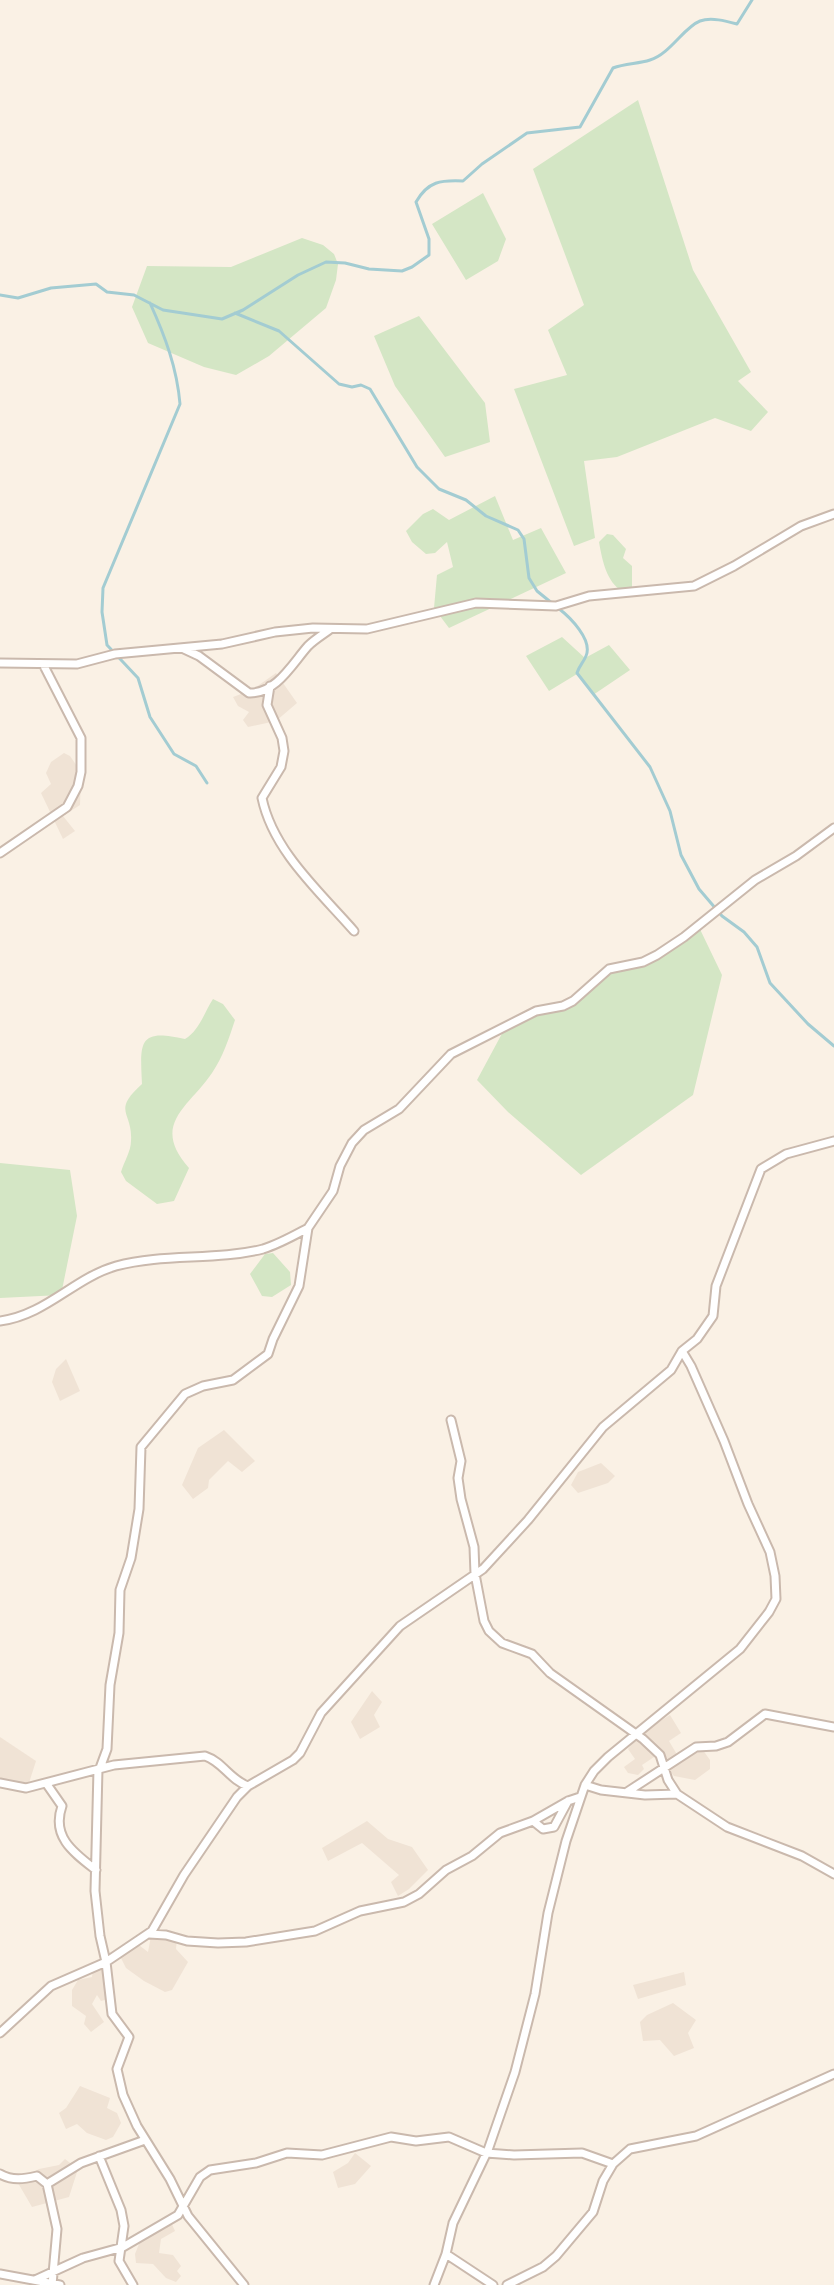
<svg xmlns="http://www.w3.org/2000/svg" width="834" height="2285" font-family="Roboto,sans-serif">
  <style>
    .residential { fill: #f0e3d5 }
    .green { fill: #d4e6c5 }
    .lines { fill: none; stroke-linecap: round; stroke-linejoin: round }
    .stream { stroke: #a3ccd2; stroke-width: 3 }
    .street-casing { stroke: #cab9ad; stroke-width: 11 }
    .street { stroke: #fff; stroke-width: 7 }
  </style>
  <rect width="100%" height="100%" fill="#faf1e5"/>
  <path class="residential" d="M276,673L297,703L276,721L248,727L243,720L249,712L238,706L233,697L252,690Z
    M64,753L70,756L81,772L80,805L63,816L75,831L63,839L41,793L51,784L46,773L51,762Z
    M66,1359L80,1391L60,1401L52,1382L56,1369Z
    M224,1430L255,1461L242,1472L228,1461L209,1480L208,1488L193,1499L182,1485L198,1448Z
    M601,1463L615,1476L608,1483L578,1493L571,1485L578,1472Z
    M372,1691L382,1702L374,1715L380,1727L360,1739L351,1722Z
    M670,1715L681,1733L669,1741L679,1758L700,1746L710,1760V1769L695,1780L674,1776L667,1768L670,1763L660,1753L642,1765L644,1769L638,1775L628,1773L624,1767L635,1759L628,1749L641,1733Z
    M0,1737L36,1761L28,1786L0,1785Z
    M367,1821L388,1839L412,1847L428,1870L409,1889L398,1896L391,1882L399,1875L362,1843L328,1861L322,1848Z
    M151,1936L177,1938L176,1949L188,1962L172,1990L165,1992L144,1981L126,1968L119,1954L135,1942L148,1952Z
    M106,1962L108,1999L101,2001L97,1995L92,2004L104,2022L91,2032L84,2024L86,2016L72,2006V1990L78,1980L92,1977L93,1967Z
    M684,1972L686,1985L638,1999L633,1985Z
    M673,2003L696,2020L688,2033L694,2048L674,2056L660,2040L643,2041L640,2022L647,2015Z
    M80,2086L110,2098L107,2108L117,2113L121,2123L113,2137L106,2140L87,2133L77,2124L66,2129L59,2113L66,2108Z
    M355,2153L371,2166L355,2184L338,2188L333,2172L348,2163Z
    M65,2159L78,2169L69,2197L32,2207L18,2183L21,2179L39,2169L59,2165Z
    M170,2220L175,2231L161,2239L159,2253L173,2255L181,2266L177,2271L181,2276L176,2282L166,2278L153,2264L136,2263L135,2254L143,2234Z"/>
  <path class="green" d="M638,100L693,270L751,372L738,381L768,412L751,431L715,418L617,457L584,461L595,538L574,546L514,389L567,375L548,330L584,305L533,169Z
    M483,193L506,239L498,261L466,280L432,224Z
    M302,238L323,245L334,254L338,264L336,280L326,308L269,356L236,375L204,367L148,343L132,307L147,266L231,267Z
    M419,316L485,403L490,442L445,457L395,386L374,336Z
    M495,496L513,540L541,528L566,573L449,628L434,608L437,575L453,567L447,542L435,553L426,554L412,542L406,531L423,514L433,509L449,520Z
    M607,534L613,535L626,549L623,558L632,566V587L619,589C606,579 602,559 599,542Z
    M562,637L585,658L609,645L630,670L593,695L577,674L549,691L526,656Z
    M697,923L722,975L693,1095L581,1175L508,1112L477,1080L505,1028L536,1012L569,1005L603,972L643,963Z
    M213,999L223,1004L235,1020C229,1038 223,1057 212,1073C189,1107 150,1124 189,1168L174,1201L157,1204L126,1181L121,1172C124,1162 131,1151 131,1141C133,1111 111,1112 142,1084C140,1042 138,1028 185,1039C199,1031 204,1013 213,999Z
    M0,1163L70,1170L77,1216L61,1295L0,1298Z
    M273,1253L290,1272L291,1285L272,1297L262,1296L250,1274L265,1254Z"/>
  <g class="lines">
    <path class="stream" d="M0,295L18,298L51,288L96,284L107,292L134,295L163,310L222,319L243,310L298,275L326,262L345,263L369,269L402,271L412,267L429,255V239L416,202C428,181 441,180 463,181L482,164L527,133L580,127L613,68C625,63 638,64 650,60C670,54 684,27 700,21C711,17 726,21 737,24L752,0
      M150,303C165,336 177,368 180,404L103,588L102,612L107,645L138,678L150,717L174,754L196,766L207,783
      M235,313L279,331L339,384L352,387L361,385L370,389L417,467L439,489L466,500L486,516L518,530L524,539L529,578L537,591L553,604
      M558,608C570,617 593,640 586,656C583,663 579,666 577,673L650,767L670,811L681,855L699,889L722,916L744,932L757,947L770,983L808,1024L834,1046"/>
    <g class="street-casing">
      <path id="street" d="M184,649L199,656L249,693C276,694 292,664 308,646C314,640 322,635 329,630
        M0,663L77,664L115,654L222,644L275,632L313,628L367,629L476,603L556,606L589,596L694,586L734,566L801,526L834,514
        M270,686L267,705L282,738L284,751L281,767L262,798C273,851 320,892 354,931
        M0,853L67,807L78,786L81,772V738L43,664
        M0,1321C46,1315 74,1278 116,1266C164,1253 215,1261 263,1249C279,1244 293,1236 308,1228
        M451,1420L461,1461L458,1478L461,1499L474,1547L475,1574L484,1621L489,1631L502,1643L532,1654L550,1673L643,1739L660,1755L668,1780L677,1794
        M100,1768L107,1749L110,1685L119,1633L120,1590L131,1558L139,1509L141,1447L185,1394L203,1386L233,1380L268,1354L273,1339L299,1286L308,1228L333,1191L340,1166L352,1143L364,1130L399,1109L451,1054L536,1011L563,1006L573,1001L609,969L643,962L657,955L684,937L755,880L796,856L834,828
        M98,1769L95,1891L100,1936L106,1962L112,2014L129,2037L117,2069L123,2095L137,2126L170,2179L188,2216L244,2285
        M0,1783L26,1788L114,1765L205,1756C223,1762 230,1780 248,1786
        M46,1783L62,1806C51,1837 74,1853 96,1870
        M585,1785L601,1790L645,1795L677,1794L727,1827L802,1856L834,1874
        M627,1792L696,1747L716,1746L728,1742L765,1714L834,1727
        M533,1821L543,1829L554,1827L568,1801
        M149,1934L166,1935L187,1941L218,1943L246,1942L315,1931L360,1911L404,1902L419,1894L446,1870L472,1856L500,1833L533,1821L568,1801L580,1797
        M0,2033L51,1986L106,1962L152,1931L184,1875L237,1797L248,1786L293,1760L300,1753L321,1713L400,1626L483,1569L528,1520L603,1427L671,1370L682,1351L697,1339L713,1316L716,1286L761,1169L786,1154L834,1141
        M99,2156L121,2210L124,2226L119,2261L133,2285
        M0,2174C12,2181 24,2179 37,2176L47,2184L57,2229L52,2285
        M47,2184L81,2163L145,2140
        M446,2254L493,2285
        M0,2274L60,2285
        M35,2280L83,2258L123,2247L178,2215L200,2177L210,2170L256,2163L287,2153L322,2155L391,2137L416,2141L449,2137L486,2153L514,2155L582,2153L613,2164
        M434,2285L446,2254L453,2223L488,2150L515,2072L535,1994L548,1913L566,1841L585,1785L594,1771L608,1757L740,1649L769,1612L776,1599L775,1576L770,1552L748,1504L724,1441L691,1366L682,1351
        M507,2285L543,2267L556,2256L593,2212L603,2181L613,2164L630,2149L696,2136L834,2074"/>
    </g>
    <use href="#street" class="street"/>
  </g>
</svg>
